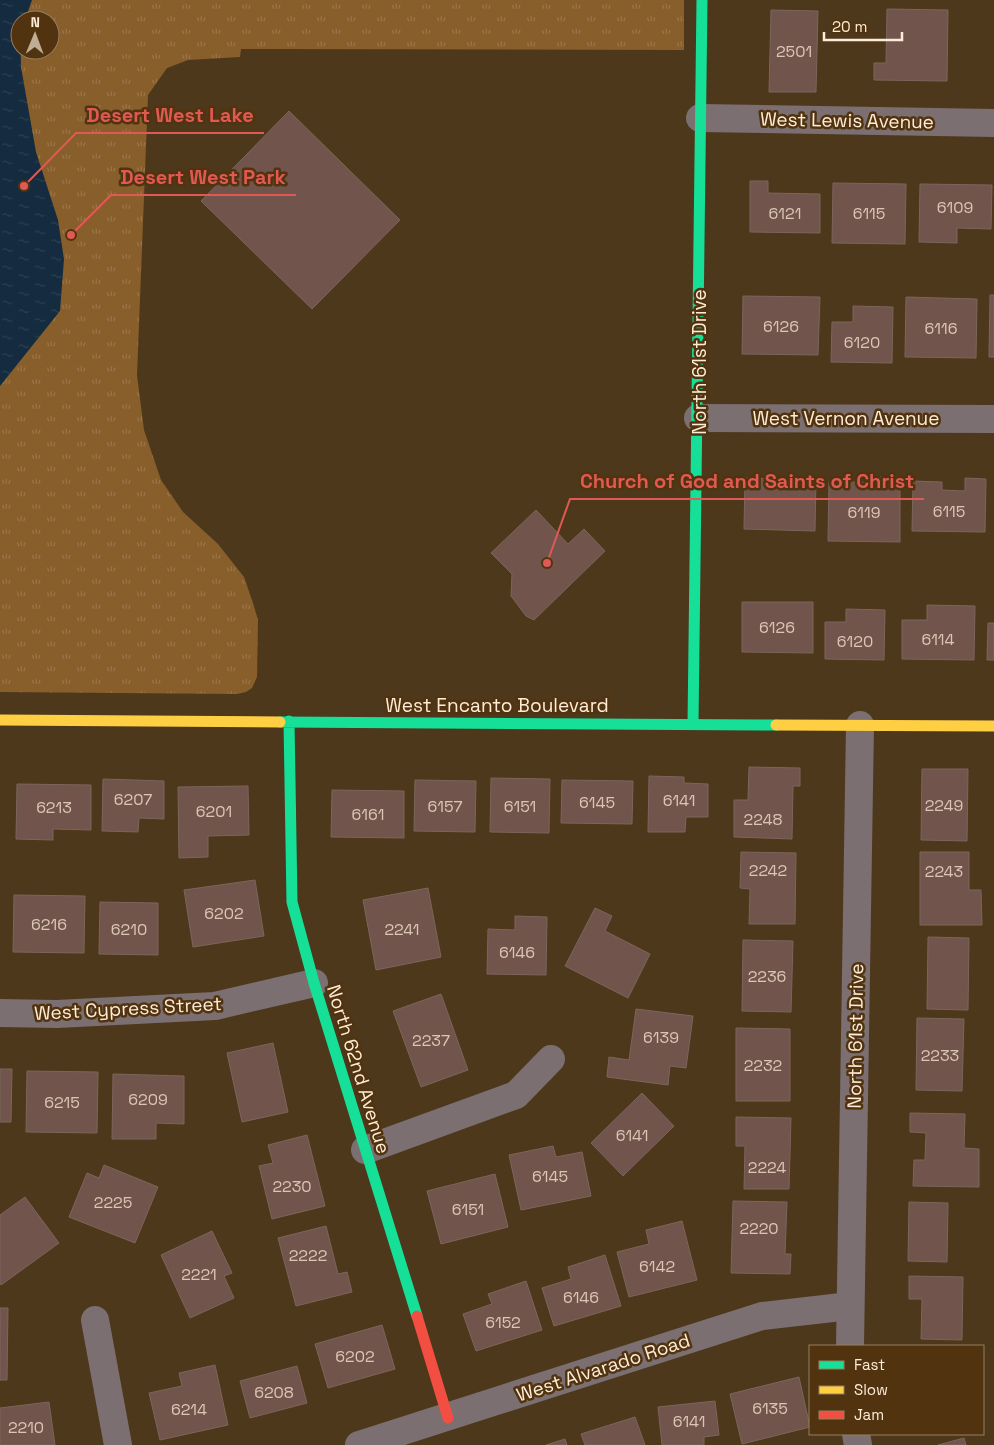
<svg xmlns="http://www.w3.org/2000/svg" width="994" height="1445" font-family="'Space Grotesk',sans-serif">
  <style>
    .park { fill: url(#park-tufts); fill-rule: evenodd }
    .water { fill: url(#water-ripples) }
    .building { fill: #71544c; stroke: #7b665b }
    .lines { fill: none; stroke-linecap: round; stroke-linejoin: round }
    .street { stroke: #7b6f71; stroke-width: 28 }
    .fast { stroke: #16e098; stroke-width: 11 }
    .slow { stroke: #ffcf43; stroke-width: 11 }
    .jam { stroke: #f24e42; stroke-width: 11 }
    .labels { text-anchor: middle; stroke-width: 5; stroke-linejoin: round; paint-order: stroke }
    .number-label { font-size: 16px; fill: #dbc6b5 }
    .street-label { font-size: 19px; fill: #feecd8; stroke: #51340f }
    .leader { fill: none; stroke: #e05954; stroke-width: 2 }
    .callout-dot { fill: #e05954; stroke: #51340f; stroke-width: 2 }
    .callout-label { font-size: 20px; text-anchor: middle; font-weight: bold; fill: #e05954; stroke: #51340f; stroke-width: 5; stroke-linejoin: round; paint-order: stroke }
  </style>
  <defs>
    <pattern id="park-tufts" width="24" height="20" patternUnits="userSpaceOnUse" patternTransform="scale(1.25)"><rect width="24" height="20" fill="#885e2b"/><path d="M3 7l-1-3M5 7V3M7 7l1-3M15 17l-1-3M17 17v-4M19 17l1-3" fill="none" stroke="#9a7549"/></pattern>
    <pattern id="water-ripples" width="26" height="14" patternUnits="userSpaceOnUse" patternTransform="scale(1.25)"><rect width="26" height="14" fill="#152b3f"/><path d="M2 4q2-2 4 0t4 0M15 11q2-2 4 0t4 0" fill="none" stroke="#2c4051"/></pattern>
  </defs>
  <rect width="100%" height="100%" fill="#4d381c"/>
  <path class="park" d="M0,0H684V50L241,49L240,57L188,60L167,68L148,95L137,375L144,430L161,480L183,512L218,544L244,577L253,603L258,620L257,677L252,688L246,692L237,694L0,692ZM20,20H50V50H20Z"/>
  <path class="water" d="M0,0H32L25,20H20L21,67L36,152L58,220L64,259L60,311L0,386Z"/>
  <path class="building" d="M887,9L948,10L947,81L874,80V63H886Z
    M771,10L818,11L816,92H769Z
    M289,111L400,220L312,309L201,201Z
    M750,181H768V193L820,194V233L750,232Z
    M833,183L906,184L905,244L832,243Z
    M920,184L992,185L991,229L957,228V243L919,242Z
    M990,295H994V357H989Z
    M743,296L820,297L818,355L742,354Z
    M906,297L977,299L976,358L905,357Z
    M853,306L893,307L892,363L831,362L832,322H853Z
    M880,477H900V542L828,541L829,482H880Z
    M745,478L816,480L815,531L744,529Z
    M965,478L986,479L985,532L912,531L913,481L942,482V490L965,491Z
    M536,510L568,544L584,529L605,551L534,620L526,616L511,596L512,574L491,553Z
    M742,602H813V653L742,652Z
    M927,605L975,606L974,660L902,659V620H927Z
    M846,609L885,610L884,660L825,659V622H846Z
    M988,623H994V660H987Z
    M749,767L800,768V786H793L792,839L734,837V800H748Z
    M922,769H968L967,841L921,840Z
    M649,776L684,777V783L708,784V817H686L685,832H648Z
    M491,778L550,779L549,833L490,832Z
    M103,779L164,781V819L139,818L138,832L102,831Z
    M415,780L476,781L475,832L414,831Z
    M562,780L633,781L632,824L561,823Z
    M17,784L91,785V830L53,829V840L16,839Z
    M248,786L249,835L208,836V857L179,858L178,787Z
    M332,790L404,791V838L331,837Z
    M741,852L796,853L795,924H749L750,889L740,888Z
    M920,852H969V890H981L982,925H920Z
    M255,880L264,936L193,947L184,890Z
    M428,888L441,957L376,970L363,900Z
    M14,895L85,896L84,953L13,952Z
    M100,902L158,903V955L99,954Z
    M595,908L612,916L605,931L650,954L628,998L565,966Z
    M515,916L547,917L546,975L487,974L488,929L515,930Z
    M928,937L969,938L968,1010L927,1009Z
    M743,940L793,941L791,1012L742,1011Z
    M441,994L468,1070L421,1087L393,1011Z
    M636,1009L693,1016L686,1068L670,1066L668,1085L607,1077L609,1057L629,1060Z
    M917,1018L964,1019L962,1091L916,1090Z
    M736,1028L790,1029V1101H736Z
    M273,1043L288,1112L242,1122L227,1053Z
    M0,1069H12L11,1122H0Z
    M27,1071L98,1072L97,1133L26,1132Z
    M113,1074L184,1076V1124L156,1123V1139H112Z
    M642,1093L674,1126L623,1176L591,1143Z
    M910,1113L965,1114L964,1148L979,1149V1187L913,1186L914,1160H925L926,1133L910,1132Z
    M736,1117L791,1118L789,1189H744L745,1146H736Z
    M307,1135L325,1206L272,1219L259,1166L273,1163L268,1145Z
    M553,1146L556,1157L582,1152L591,1196L521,1210L509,1155Z
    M104,1165L158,1187L135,1243L69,1217L87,1173L99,1178Z
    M495,1174L508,1227L441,1244L427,1191Z
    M25,1197L59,1243L1,1285L0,1283V1215Z
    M733,1201L787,1202L785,1254H791L790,1274L731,1273Z
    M909,1202L948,1203L947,1262L908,1261Z
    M682,1221L697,1280L629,1297L617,1252L649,1244L646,1230Z
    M326,1226L338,1274L347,1272L352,1292L296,1306L278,1238Z
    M212,1231L232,1273L224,1276L234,1298L190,1318L161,1255Z
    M605,1255L621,1306L554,1326L542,1288L571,1279L568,1267Z
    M909,1276L963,1277L962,1340L921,1339L922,1299H909Z
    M526,1281L542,1330L476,1351L463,1314L492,1304L488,1294Z
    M0,1308H8L7,1380H0Z
    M382,1325L395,1369L328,1388L315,1344Z
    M215,1365L228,1425L160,1440L149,1393L182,1386L179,1373Z
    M297,1366L307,1403L250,1418L240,1381Z
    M799,1377L810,1427L742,1444L730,1394Z
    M715,1401L719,1435L704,1437V1445H662L658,1407Z
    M49,1402L55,1445H0V1408Z
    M635,1417L645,1445H585L581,1434Z
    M964,1438L966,1445H938Z
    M565,1439L567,1445H546Z"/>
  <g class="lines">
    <path class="street" d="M700,118L994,123
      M698,418L994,419
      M0,1013L57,1014L215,1006L314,983
      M365,1150L516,1095L551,1059
      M95,1320L118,1445
      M850,1346L860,725
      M856,1434L858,1445
      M359,1445L762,1316L850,1306"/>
    <path class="fast" d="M289,721L292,902L314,983L417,1316
      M280,722L776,725
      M693,724L702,0"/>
    <path class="slow" d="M0,720L280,722
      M776,725L994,726"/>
    <path class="jam" d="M417,1316L448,1418"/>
  </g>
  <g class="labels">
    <g class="number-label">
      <text x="794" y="57">2501</text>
      <text x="955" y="213">6109</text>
      <text x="785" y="219">6121</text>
      <text x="869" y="219">6115</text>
      <text x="781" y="332">6126</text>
      <text x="941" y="334">6116</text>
      <text x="862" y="348">6120</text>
      <text x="949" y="517">6115</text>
      <text x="864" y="518">6119</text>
      <text x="777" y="633">6126</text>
      <text x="938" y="645">6114</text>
      <text x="855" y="647">6120</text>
      <text x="133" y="805">6207</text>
      <text x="679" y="806">6141</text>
      <text x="597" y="808">6145</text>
      <text x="944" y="811">2249</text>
      <text x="445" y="812">6157</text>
      <text x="520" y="812">6151</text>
      <text x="54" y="813">6213</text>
      <text x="214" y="817">6201</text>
      <text x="368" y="820">6161</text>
      <text x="763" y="825">2248</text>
      <text x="768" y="876">2242</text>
      <text x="944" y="877">2243</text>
      <text x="224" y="919">6202</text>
      <text x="49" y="930">6216</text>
      <text x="129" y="935">6210</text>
      <text x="402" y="935">2241</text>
      <text x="517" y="958">6146</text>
      <text x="767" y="982">2236</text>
      <text x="661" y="1043">6139</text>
      <text x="431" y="1046">2237</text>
      <text x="940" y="1061">2233</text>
      <text x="763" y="1071">2232</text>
      <text x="148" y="1105">6209</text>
      <text x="62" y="1108">6215</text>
      <text x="632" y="1141">6141</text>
      <text x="767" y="1173">2224</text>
      <text x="550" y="1182">6145</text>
      <text x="292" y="1192">2230</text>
      <text x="113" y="1208">2225</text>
      <text x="468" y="1215">6151</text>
      <text x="759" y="1234">2220</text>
      <text x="308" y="1261">2222</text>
      <text x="657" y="1272">6142</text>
      <text x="199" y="1280">2221</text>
      <text x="581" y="1303">6146</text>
      <text x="503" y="1328">6152</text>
      <text x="355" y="1362">6202</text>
      <text x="274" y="1398">6208</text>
      <text x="770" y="1414">6135</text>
      <text x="189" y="1415">6214</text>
      <text x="689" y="1427">6141</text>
      <text x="26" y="1433">2210</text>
    </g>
    <g class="street-label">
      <text transform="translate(847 120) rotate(1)" y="7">West Lewis Avenue</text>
      <text transform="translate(699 362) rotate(-90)" y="7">North 61st Drive</text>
      <text x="846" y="425">West Vernon Avenue</text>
      <text x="497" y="712">West Encanto Boulevard</text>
      <text transform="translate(128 1008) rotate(-3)" y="7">West Cypress Street</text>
      <text transform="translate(855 1036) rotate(-89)" y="7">North 61st Drive</text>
      <text transform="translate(359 1069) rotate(73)" y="7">North 62nd Avenue</text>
      <text transform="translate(603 1367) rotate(-18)" y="7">West Alvarado Road</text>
    </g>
  </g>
  <path class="leader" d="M24 186L76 133H264M71 235L111 195H296M547 563L570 499H924"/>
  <g class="callout-dot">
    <circle cx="24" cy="186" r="5"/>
    <circle cx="71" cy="235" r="5"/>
    <circle cx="547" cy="563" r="5"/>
  </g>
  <g class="callout-label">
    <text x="170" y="122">Desert West Lake</text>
    <text x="203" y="184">Desert West Park</text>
    <text x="747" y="488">Church of God and Saints of Christ</text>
  </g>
  <rect x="809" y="1345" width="175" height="90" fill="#51340f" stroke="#967e5f"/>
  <rect x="819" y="1361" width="25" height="8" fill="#16e098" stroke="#967e5f"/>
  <text x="854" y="1370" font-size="15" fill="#feecd8">Fast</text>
  <rect x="819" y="1386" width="25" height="8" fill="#ffcf43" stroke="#967e5f"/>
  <text x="854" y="1395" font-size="15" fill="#feecd8">Slow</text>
  <rect x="819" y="1411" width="25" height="8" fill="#f24e42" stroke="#967e5f"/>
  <text x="854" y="1420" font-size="15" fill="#feecd8">Jam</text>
  <g transform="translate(35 35) rotate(1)"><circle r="24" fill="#51340f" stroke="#967e5f"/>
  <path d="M0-4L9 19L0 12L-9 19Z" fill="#c0ad96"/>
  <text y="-8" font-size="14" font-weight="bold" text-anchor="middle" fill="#feecd8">N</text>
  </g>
  <path d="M824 32v8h78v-8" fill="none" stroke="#feecd8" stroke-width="2.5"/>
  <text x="832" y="32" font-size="15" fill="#feecd8" stroke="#51340f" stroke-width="4" paint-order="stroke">20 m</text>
</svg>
